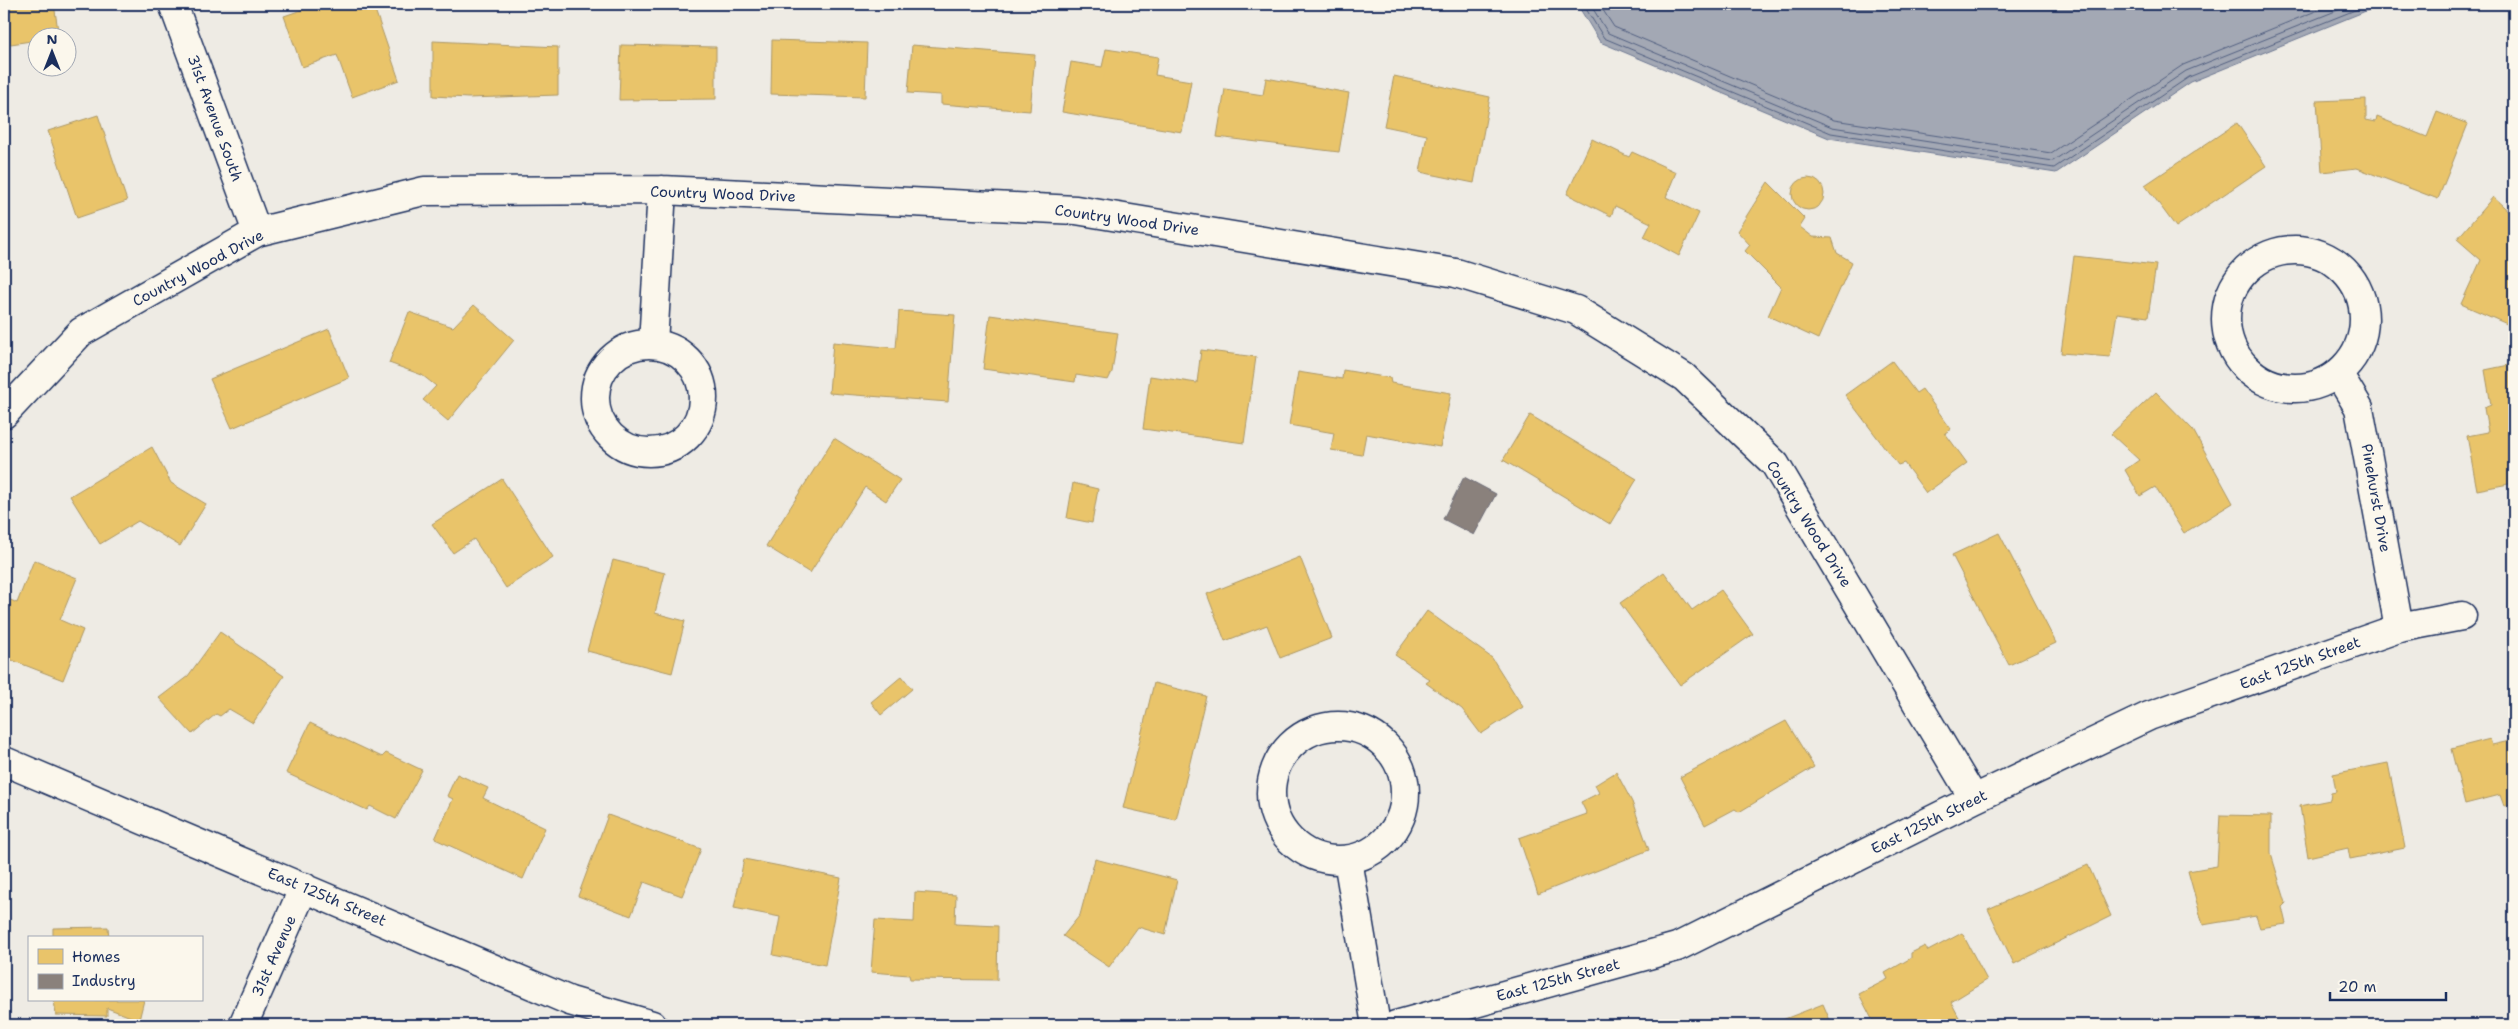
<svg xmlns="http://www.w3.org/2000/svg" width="2518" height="1029" font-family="'Shantell Sans',sans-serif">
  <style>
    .water { fill: #a3a8b4; stroke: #6d7892 }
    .homes { fill: #e9c46a; stroke: #ab9766 }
    .industry { fill: #8a817c; stroke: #696873 }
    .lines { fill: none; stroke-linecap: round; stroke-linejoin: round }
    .shore { stroke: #515f80; stroke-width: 1 }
    .minor-casing { stroke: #1b2f5e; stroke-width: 31 }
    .minor { stroke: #fbf7ec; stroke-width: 28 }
    .labels { text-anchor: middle; stroke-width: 5; stroke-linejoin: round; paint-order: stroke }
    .street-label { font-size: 15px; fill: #1b2f5e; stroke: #fbf7ec }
  </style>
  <rect width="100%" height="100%" fill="#eeebe4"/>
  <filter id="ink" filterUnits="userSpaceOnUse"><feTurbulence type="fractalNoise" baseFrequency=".02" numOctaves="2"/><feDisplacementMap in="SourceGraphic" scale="10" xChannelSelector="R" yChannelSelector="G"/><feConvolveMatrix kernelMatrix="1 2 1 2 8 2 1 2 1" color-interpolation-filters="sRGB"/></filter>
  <g filter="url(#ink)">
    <path class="water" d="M1577,4H2383L2191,82L2056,173L1829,138L1600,42Z"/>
    <path class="homes" d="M4,4H54L59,37L38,38V40L4,45Z
      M319,4H373L399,80L352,97L337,55L302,67L284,16Z
      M772,40L867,43L865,97L771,94Z
      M433,41L558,47V95L468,98L433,96Z
      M621,45L716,47V99L619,100Z
      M912,45L1035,55L1030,111L941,104V95L908,93Z
      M1106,49L1158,57L1155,75L1191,81L1182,132L1062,112L1071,62L1102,67Z
      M1394,76L1490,97L1474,183L1420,172L1427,135L1384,126Z
      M1266,78L1349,93L1339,152L1217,137L1225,89L1263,95Z
      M2366,99V120L2376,122L2377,117L2427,137L2437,112L2468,124L2438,199L2357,168L2322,172L2317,101Z
      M98,115L127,201L77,218L48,131Z
      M2237,123L2266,166L2176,227L2145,185Z
      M1592,139L1629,157L1632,152L1676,172L1666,197L1699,213L1679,256L1644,237L1651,223L1615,206L1611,216L1567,194Z
      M1792 194a16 16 0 1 1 32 0a16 16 0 1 1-32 0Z
      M1768,182L1805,219L1800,227L1813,237L1832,238L1837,253L1852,262L1818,339L1768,316L1781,287L1745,251L1750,245L1737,231Z
      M2493,197L2514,216V309L2507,324L2461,304L2481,260L2457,239Z
      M2074,256L2156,265L2148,317L2117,313L2110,357L2061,353Z
      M474,305L514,340L448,421L423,400L436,386L422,375L389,363L409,312L453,327Z
      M899,311L955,315L948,402L829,393L833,342L896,348Z
      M990,315L1118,333L1112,372L1108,380L1076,375L1075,382L983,369Z
      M329,329L349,378L232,428L210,379Z
      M1201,350L1256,357L1244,443L1143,429L1150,376L1197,383Z
      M1892,361L1916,393L1922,389L1951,429L1945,433L1967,463L1926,493L1904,463L1898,465L1845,395Z
      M2514,364V483L2477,490L2467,436L2488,432L2484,408L2491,405L2485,370Z
      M1343,370L1390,378L1391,383L1451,393L1440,447L1366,434L1362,455L1331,450L1334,433L1289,425L1298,372L1342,379Z
      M2156,392L2193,430L2233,503L2184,533L2155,487L2140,496L2125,470L2139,460L2111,434Z
      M1530,415L1637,479L1610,524L1503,460Z
      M834,438L900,480L886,501L865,487L810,573L766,546Z
      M152,447L171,483L206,504L180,546L138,521L100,544L70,496Z
      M502,479L553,557L506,588L474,539L453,553L432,524Z
      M1073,483L1098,489L1092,523L1067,518Z
      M1999,533L2056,643L2009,665L1952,555Z
      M1300,557L1332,638L1280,658L1267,625L1225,641L1207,594Z
      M34,560L77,578L60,620L83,630L63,680L4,657V597L17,603Z
      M613,560L665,573L655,613L685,621L672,673L587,651Z
      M1664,572L1692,610L1721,590L1753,634L1680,685L1620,603Z
      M1427,611L1492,658L1523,707L1481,734L1462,709L1426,683L1430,680L1395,655Z
      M220,632L284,676L253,723L229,709L220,716L216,714L192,734L159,698L188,676Z
      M902,676L912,689L881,715L871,702Z
      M1154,683L1206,696L1176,820L1123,808Z
      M1786,721L1814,767L1739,812L1735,809L1705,825L1680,777Z
      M310,723L382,757L386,753L422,770L396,819L370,806L367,810L286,773Z
      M2490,739L2492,745L2514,740V803L2504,806L2500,795L2465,804L2451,749Z
      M2388,763L2405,848L2350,859L2348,848L2308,857L2300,806L2330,800L2331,793L2336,792L2333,774Z
      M1616,772L1632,802L1649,850L1538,894L1519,838L1587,814L1581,802L1599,793L1595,785Z
      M457,774L488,788L483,798L545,828L523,879L435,839L453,799L447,796Z
      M608,815L701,849L682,896L644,882L631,916L578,896Z
      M2220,815L2271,816V854L2286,903L2282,907L2286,924L2260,928L2256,916L2203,925L2188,871L2217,866Z
      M744,859L841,878L825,965L773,955L780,917L734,908Z
      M1095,859L1177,880L1165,935L1138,927L1109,967L1063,936L1080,915Z
      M2088,865L2111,916L2014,964L1988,909Z
      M915,892L956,895L955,924L998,926L997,980L910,979L909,975L871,972L875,920L914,922Z
      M108,927L109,938H53V928Z
      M1962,933L1987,980L1951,1002L1962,1023L1958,1025H1916L1913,1019L1902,1025H1875L1859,994L1888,979L1885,973L1911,958V953L1925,946L1928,951Z
      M54,1000H144L139,1020L107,1008V1016L56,1015Z
      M1823,1004L1832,1025H1772V1024Z"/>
    <path class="industry" d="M1464,477L1496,494L1474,535L1443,519Z"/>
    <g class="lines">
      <path class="shore" d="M1583,4L1604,38L1831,133L2054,168L2189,77L2370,4
        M1590,4L1608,33L1832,127L2053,161L2186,71L2353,4
        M1599,4L1614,27L1834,120L2051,153L2183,65L2333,4"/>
      <g class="minor-casing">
        <path id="minor" d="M173,4L257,232
          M2226 319a69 69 0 1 1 138 0a69 69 0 1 1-138 0Z
          M653,344L662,190
          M595 398a54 54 0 1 1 108 0a54 54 0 1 1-108 0Z
          M2338,373L2359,408L2399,628
          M4,414L81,332L257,232L424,191L662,190L1076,210L1456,273L1576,310L1684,377L1775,464L1974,799
          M1271 793a67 67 0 1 1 134 0a67 67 0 1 1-134 0Z
          M4,761L570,1001L652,1025
          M1348,860L1376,1025
          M243,1025L304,887
          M1396,1025L1677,947L1974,799L2149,716L2399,628L2462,616"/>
      </g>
      <use href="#minor" class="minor"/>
    </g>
  </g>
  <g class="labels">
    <g class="street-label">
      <text transform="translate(215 118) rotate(70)" y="5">31st Avenue South</text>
      <text transform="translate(723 194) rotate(2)" y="5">Country Wood Drive</text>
      <text transform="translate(1127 220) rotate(8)" y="5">Country Wood Drive</text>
      <text transform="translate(198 268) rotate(-28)" y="5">Country Wood Drive</text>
      <text transform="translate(2376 498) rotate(80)" y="5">Pinehurst Drive</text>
      <text transform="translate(1809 524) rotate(58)" y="5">Country Wood Drive</text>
      <text transform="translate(2300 663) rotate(-20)" y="5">East 125th Street</text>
      <text transform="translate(1929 822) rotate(-26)" y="5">East 125th Street</text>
      <text transform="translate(327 897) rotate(23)" y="5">East 125th Street</text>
      <text transform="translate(274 956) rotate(-66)" y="5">31st Avenue</text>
      <text transform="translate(1558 980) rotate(-15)" y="5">East 125th Street</text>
    </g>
  </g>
  <rect width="2518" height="1029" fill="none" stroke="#fbf7ec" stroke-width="20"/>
  <rect x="10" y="10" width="2498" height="1009" fill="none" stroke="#1b2f5e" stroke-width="2" filter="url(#ink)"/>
  <rect x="28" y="936" width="175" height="65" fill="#fbf7ec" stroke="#a1a7b3"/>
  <rect x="38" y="949" width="25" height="15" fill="#e9c46a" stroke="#a1a7b3"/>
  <text x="72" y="962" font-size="15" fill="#1b2f5e">Homes</text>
  <rect x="38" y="974" width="25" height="15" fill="#8a817c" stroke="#a1a7b3"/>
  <text x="72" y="986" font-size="15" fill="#1b2f5e">Industry</text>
  <g transform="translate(52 52)"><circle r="24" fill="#fbf7ec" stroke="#a1a7b3"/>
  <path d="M0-4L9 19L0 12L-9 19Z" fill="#1b2f5e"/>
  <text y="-8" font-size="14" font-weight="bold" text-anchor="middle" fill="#1b2f5e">N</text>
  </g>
  <path d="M2330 992v8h116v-8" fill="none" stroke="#1b2f5e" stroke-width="2.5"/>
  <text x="2338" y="992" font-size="15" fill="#1b2f5e" stroke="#fbf7ec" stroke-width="4" paint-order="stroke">20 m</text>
</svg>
